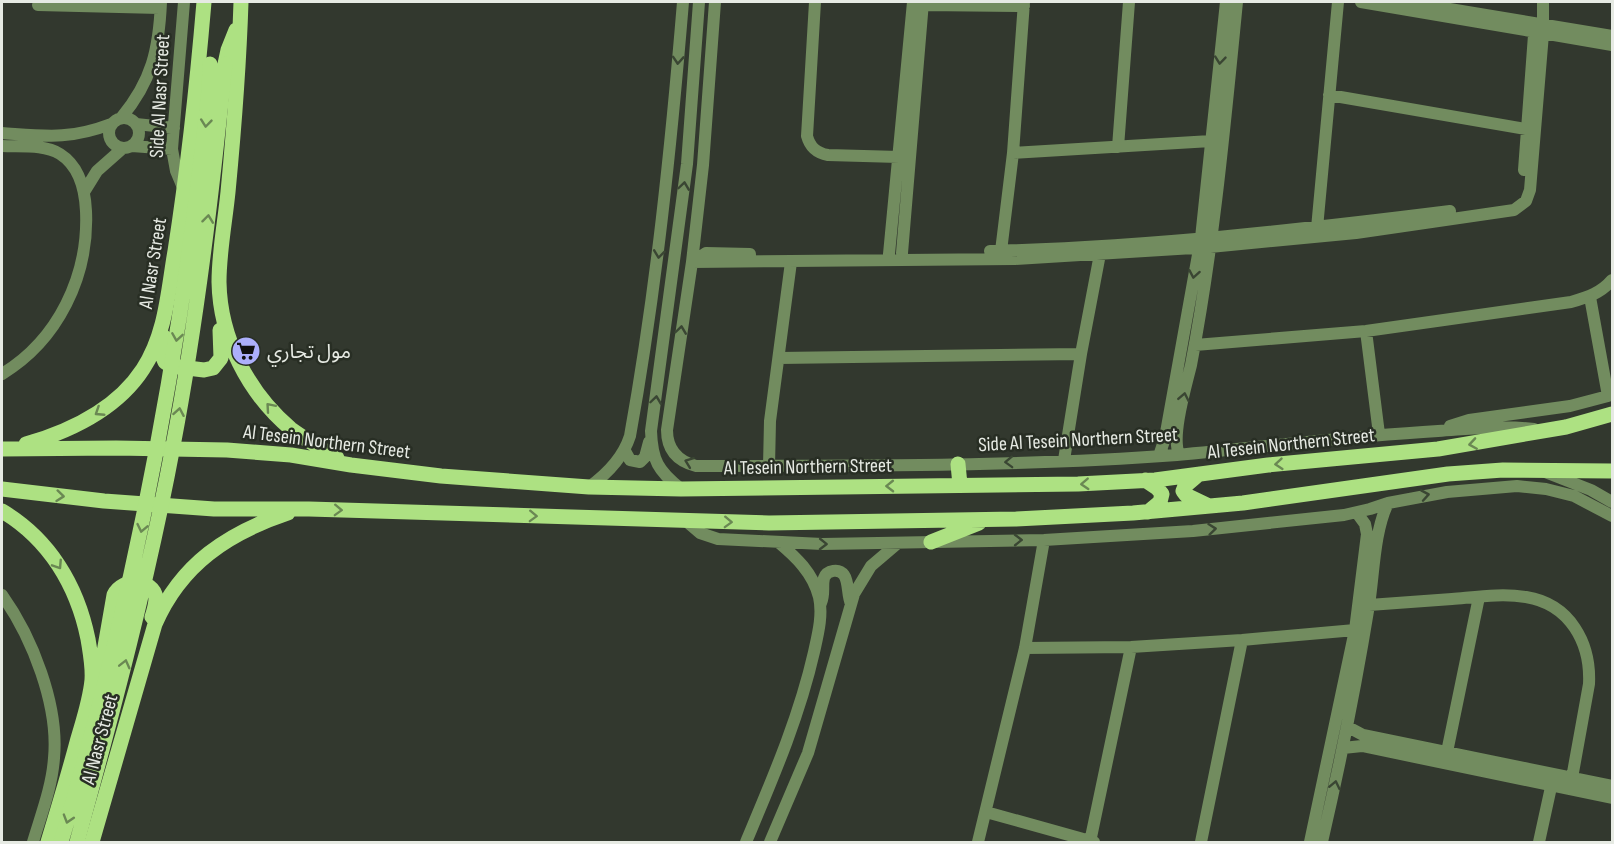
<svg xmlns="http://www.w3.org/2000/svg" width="1614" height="844" font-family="'Sofia Sans Condensed','Noto Sans Arabic',sans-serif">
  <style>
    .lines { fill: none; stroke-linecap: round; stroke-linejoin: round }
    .minor { stroke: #728c5f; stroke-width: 12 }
    .major { stroke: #ade182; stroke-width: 15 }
    .major-bridge { stroke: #ade182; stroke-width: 15 }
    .oneway { stroke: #3a4633 }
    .oneway2 { stroke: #6a8853 }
    .labels { text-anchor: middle; stroke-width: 5; stroke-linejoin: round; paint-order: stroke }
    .street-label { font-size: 20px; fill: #e6eae3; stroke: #282e24 }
    .poi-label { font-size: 20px; fill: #e6eae3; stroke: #282e24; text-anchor: start }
  </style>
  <rect width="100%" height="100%" fill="#32382e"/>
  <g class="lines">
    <path class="minor" d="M715,2L703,165L692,262L667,430C667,449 677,461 696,466C856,465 1017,467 1177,455C1264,447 1351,436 1438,431C1470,429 1502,425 1534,429
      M815,2L807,136C810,147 816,153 828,155L899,157
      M1361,2L1612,45
      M1408,2L1612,36
      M38,5L160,8
      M923,5L1024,6
      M1329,95L1526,129
      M109 133a15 15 0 1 1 30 0a15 15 0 1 1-30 0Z
      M121,118C152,81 159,49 161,2
      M136,124L174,128
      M2,133C45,136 69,140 111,124
      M2,146C20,147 44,144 60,154C79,166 85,190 86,211C89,276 58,340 2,374
      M132,146L172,149
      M1118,147L1129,2
      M1013,153L1211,141
      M1524,170L1534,35
      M184,190L176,171L172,149L184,2
      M84,192L97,171L123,148
      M1317,228L1338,2
      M990,251C1144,247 1298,230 1450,211
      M1001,251L1013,153L1024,2
      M902,253L923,2
      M889,254L913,2
      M692,262L1015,259L1210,247L1356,233L1514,210L1526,201L1530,190L1543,34V2
      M700,262L703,255L706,253L750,254
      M1366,331L1379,434
      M1195,345L1366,331L1571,302C1588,297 1601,293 1612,280
      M779,358L1081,354
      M1450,426L1469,420L1570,406L1608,396L1590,297
      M625,451L630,460L640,462L645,457L649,442
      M1179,454C1171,436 1186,386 1191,365C1214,245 1225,123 1237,2
      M1159,456L1165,438L1201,238L1226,2
      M1064,460L1081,354L1100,254
      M769,466L770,421L791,262
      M1545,472L1591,490L1612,502
      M589,487C607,474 623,458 630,436C656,292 671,147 683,2
      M681,489C658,471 652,460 651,431L687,164L699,2
      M686,521L700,533L718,539L822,544L1044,540L1193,531L1344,515L1370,509L1388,503L1447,492L1517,486L1546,489L1574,496L1612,516
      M2,595C32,637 59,705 54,758C52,787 41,815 33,842
      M821,603C825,594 822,586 824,578C827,570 839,568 844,575C849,582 847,595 851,604
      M1369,605C1397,603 1424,601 1452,599C1476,597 1502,593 1526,597C1570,604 1591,643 1589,684L1572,778
      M1025,648L1131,647L1242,640L1355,630
      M1348,727L1363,735L1612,786
      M1343,748L1362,746L1612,798
      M1447,752L1479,597
      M986,812L1094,842
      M746,842C772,780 799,718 814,652C818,634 823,615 819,597C813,573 796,557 778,542
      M770,842L808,753L854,594L871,566L898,543
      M978,842L1025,648L1044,540
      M1090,842L1131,647
      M1201,842L1242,640
      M1310,842L1355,630L1367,534L1365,524L1357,513
      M1322,842C1340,764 1356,685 1369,605C1374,573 1374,532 1388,503
      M1539,842L1553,778"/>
    <path class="major" d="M241,2C239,65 234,129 228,192C225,222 219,252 219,282C220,338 248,393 291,429C306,440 322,449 337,458
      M225,64L228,50L236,30
      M164,337L162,355L165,362L171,366L204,370L213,368L221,358L220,330
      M26,444C71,431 117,409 143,369C166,334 168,291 175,251C188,168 197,85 204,2
      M2,449L116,448L227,450L291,455L351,465L441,476L589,487L681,489L1078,484L1155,480L1268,465L1438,449L1566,427L1612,414
      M958,464L960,485
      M1199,474L1185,486L1183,491L1186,495L1209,506
      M1145,480L1157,488L1162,494L1160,502L1148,512
      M2,489L104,501L214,509H309L769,523L1016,519L1133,513L1243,503L1448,474L1503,470L1612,471
      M2,511C49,539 77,585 88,639C90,652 93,666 92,680C90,701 83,721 77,742C68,776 58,809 48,842
      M931,542L979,523
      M99,681L114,595C122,578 153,578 156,598C156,604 154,611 152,617
      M92,842L155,624C181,564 228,533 288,513"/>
    <path class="major-bridge" d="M61,842C136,594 182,346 209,89L210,64
      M77,842C113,711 148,580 173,446C197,320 212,192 225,64"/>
  </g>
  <defs><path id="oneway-chevron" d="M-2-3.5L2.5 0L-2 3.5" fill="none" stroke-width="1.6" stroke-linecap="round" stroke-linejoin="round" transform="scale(1.5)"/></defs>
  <g class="oneway">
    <use href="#oneway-chevron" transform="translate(678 60) rotate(94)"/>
    <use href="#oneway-chevron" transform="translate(1220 60) rotate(96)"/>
    <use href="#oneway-chevron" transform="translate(684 186) rotate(-82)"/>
    <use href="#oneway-chevron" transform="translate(659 254) rotate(97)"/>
    <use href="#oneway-chevron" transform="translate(1194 274) rotate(100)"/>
    <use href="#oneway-chevron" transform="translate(681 330) rotate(-82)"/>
    <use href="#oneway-chevron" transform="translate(1184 397) rotate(-79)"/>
    <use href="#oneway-chevron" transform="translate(656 400) rotate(-82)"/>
    <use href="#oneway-chevron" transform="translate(689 462) rotate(-159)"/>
    <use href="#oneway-chevron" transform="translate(1009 462) rotate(178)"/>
    <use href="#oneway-chevron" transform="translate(1425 495) rotate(-10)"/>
    <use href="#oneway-chevron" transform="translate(1212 529) rotate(-6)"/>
    <use href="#oneway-chevron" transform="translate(1018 540) rotate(-1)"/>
    <use href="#oneway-chevron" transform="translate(823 544) rotate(1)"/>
    <use href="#oneway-chevron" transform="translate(1335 785) rotate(-78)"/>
  </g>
  <g class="oneway2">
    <use href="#oneway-chevron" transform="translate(206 123) rotate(96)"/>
    <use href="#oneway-chevron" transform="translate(208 219) rotate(-83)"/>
    <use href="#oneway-chevron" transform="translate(177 337) rotate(99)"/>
    <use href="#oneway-chevron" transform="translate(270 407) rotate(-131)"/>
    <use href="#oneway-chevron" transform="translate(99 412) rotate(147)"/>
    <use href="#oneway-chevron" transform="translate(179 412) rotate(-80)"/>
    <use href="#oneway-chevron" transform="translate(1473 444) rotate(171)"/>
    <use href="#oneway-chevron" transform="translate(1279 464) rotate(175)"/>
    <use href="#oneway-chevron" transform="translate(1085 484) rotate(177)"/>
    <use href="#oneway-chevron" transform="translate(890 486) rotate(179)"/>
    <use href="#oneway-chevron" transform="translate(60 496) rotate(6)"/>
    <use href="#oneway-chevron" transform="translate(338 510) rotate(2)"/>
    <use href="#oneway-chevron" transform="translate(533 516) rotate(2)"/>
    <use href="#oneway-chevron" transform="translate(728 522) rotate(2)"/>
    <use href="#oneway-chevron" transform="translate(142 528) rotate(102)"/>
    <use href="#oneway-chevron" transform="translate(58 565) rotate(57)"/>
    <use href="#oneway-chevron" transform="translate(125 664) rotate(-76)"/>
    <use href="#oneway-chevron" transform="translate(68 819) rotate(107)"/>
  </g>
  <defs>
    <g id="supermarket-disc" transform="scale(1.5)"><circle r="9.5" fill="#acaffb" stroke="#282e24"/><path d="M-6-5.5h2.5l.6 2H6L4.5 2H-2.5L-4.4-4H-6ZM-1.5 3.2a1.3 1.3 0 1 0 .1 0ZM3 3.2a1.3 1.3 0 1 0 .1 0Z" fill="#111"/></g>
  </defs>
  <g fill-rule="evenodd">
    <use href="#supermarket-disc" x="246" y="351"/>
  </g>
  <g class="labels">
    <g class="street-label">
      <text transform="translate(159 96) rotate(-87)" y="7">Side Al Nasr Street</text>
      <text transform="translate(152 263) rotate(-81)" y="7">Al Nasr Street</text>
      <text transform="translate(1078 439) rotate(-3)" y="7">Side Al Tesein Northern Street</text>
      <text transform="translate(327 441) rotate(7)" y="7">Al Tesein Northern Street</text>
      <text transform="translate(1291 443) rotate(-6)" y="7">Al Tesein Northern Street</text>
      <text transform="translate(808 466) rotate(-1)" y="7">Al Tesein Northern Street</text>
      <text transform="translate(99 739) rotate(-75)" y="7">Al Nasr Street</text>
    </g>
    <g class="poi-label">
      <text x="267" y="358">مول تجاري</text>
    </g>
  </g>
  <rect width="1614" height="844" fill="none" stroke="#e6eae3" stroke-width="6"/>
</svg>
